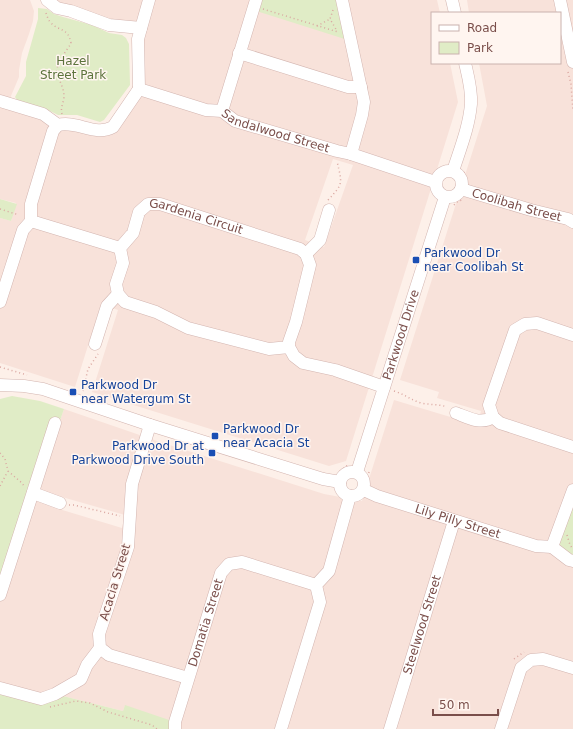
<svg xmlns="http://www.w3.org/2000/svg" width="573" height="729" font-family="'DejaVu Sans',sans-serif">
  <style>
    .residential { fill: #f8e2da; fill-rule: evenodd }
    .green { fill: #e0ecc6 }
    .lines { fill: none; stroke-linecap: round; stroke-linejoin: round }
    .minor-casing { stroke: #d3b5b0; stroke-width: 13 }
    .path { stroke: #daa7a1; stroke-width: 1.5; stroke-dasharray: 1 3; stroke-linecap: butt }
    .minor { stroke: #fff; stroke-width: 12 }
    .transit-dot { fill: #1a4fb4; stroke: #fff5f0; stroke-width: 1.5 }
    .labels { text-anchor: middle; stroke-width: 3; stroke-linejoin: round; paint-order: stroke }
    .park-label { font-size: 12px; fill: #5c733c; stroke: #fff5f0 }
    .street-label { font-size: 12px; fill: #7a4e4a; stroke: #fff5f0 }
    .transit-label { font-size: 12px; fill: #164399; stroke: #fff5f0; text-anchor: start }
  </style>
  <rect width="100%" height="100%" fill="#fdf0e9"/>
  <path class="residential" d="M0,0H30L34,11L33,21L29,34L22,53L19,70V77L8,103L58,125L106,131L139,89L141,28L109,25L49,0H437L440,13H432V63H450L458,102L346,461L329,466L92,392L118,310L101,304L75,387L0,363V218L11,221L16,203L0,199ZM333,159L353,165L324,247L305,240Z
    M467,0H573V729H175L125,706L123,711L55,694L41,699L0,688V595L64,409L160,442L324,494L362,501L394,400L477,425L481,411L437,398L439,392L400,380L487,106L479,63H560V13H469ZM62,497L125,515L122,528L59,509Z"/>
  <path class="green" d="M256,0H342L351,41L253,10Z
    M38,8L47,9L54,14L63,17L92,25L109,33L122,35L126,38L129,44L130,85L104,120L100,122L77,115H58L46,109L17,100L15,97L26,76V62L38,19Z
    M0,199L17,204L11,221L0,218Z
    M12,396L40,401L64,409L0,595V399Z
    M573,490V561L552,547Z
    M0,688L40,699L55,694L123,711L125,705L175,722V729H0Z"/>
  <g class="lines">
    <g class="minor-casing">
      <g id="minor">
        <path d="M47,0L57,8L71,11L109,25L141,28"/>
        <path d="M342,0L364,102L362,115L351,154"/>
        <path d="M452,0L455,13"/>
        <path d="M560,0L573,62"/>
        <path d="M239,53L348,87H361"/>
        <path id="s1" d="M139,89L206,110L222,111L235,121L337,151L351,154L435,182"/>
        <path d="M139,89L138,39L149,0"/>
        <path d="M0,101L43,114L58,125C77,120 95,137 113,127L139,89"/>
        <path d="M222,111L256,0"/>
        <circle cx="449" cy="184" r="13"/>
        <path d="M453,171C460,149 469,127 471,104C472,90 468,76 465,63"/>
        <path id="s2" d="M461,189L531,210L568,219L573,222"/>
        <path d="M31,221L120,248"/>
        <path d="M306,254L320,240L329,210"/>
        <path d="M0,302L23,230L31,221V204L53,131L58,125"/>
        <path d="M573,335L537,323L525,324L515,330L489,405L493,417L500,423L573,447"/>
        <path d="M95,344L107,306L118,294"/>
        <path id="s3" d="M289,347L269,349L188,328L156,312L125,302L118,294L116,284L123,263L120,248L133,233L139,212L148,204H160L300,249L306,254L310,265L296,322L289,342V347L294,356L303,363L335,370L384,387"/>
        <path d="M0,385L24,386L43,389L150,425L323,479L340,482"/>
        <path d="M456,413C469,418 481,425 493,417"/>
        <path d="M150,425L132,484L128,547L99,634L100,648L109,655L188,678"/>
        <circle cx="352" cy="484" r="12"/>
        <path id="s4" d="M357,472L445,197"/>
        <path id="s5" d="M364,490L377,496L536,546L552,547"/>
        <path d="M33,493L60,503"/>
        <path d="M552,547L573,490"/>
        <path d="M552,547L569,560L573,561"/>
        <path d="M0,595L55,423"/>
        <path d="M0,688L41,699L55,694L81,679L87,665L100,648"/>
        <path id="s6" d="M175,729V722L221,573L229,564L242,562L316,585"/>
        <path d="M281,729L320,602L316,585L329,571L350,496"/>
        <path id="s7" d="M390,729L454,521"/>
        <path d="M501,729L521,668L531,660L543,659L573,668"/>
      </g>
    </g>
    <path class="path" d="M263,9L338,32
      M333,10L330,19L337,31
      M46,13C47,16 48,19 50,22C59,32 68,27 71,43C67,51 57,61 57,71C58,80 64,87 64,96C64,102 60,108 62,114
      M317,26L330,19
      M568,72L571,84L573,111
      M464,172L466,179
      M328,200C344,183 342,184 337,161
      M454,205L458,201L462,200
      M0,209L19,215
      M0,367L27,375
      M83,391L88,369L98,354
      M394,391C404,394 411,400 421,403C430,405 439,404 447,407
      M0,453L5,459L8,471L0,486
      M8,471L22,483L24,486
      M340,471L348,465
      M369,472L368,477L369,481
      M69,505H74L120,516
      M567,535L570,545L573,549
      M514,659L524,652
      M50,707L76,701L90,703L108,712L152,725L157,729"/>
    <use href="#minor" class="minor"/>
  </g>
  <g class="transit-dot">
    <rect x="412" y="256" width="8" height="8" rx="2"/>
    <rect x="69" y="388" width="8" height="8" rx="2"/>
    <rect x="211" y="432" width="8" height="8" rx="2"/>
    <rect x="208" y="449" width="8" height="8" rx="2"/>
  </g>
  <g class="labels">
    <g class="park-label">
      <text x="73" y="65">Hazel<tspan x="73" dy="14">Street Park</tspan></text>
    </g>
    <g class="street-label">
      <text dy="4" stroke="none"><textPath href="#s1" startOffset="144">Sandalwood Street</textPath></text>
      <text dy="4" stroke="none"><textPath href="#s2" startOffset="58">Coolibah Street</textPath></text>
      <text dy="4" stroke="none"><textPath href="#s3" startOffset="334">Gardenia Circuit</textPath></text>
      <text dy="4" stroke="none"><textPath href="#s4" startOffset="144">Parkwood Drive</textPath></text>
      <text dy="4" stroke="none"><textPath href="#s5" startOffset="99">Lily Pilly Street</textPath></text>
      <text transform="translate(115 582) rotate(-73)" y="4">Acacia Street</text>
      <text dy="4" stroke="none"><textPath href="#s6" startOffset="111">Domatia Street</textPath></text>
      <text dy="4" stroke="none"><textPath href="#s7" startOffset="109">Steelwood Street</textPath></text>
    </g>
    <g class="transit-label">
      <text x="424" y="257">Parkwood Dr<tspan x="424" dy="14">near Coolibah St</tspan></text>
      <text x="81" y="389">Parkwood Dr<tspan x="81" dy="14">near Watergum St</tspan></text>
      <text x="223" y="433">Parkwood Dr<tspan x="223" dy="14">near Acacia St</tspan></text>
      <text x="204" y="450" text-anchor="end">Parkwood Dr at<tspan x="204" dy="14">Parkwood Drive South</tspan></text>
    </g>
  </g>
  <rect x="431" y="12" width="130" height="52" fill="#fff5f0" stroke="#cab2ae"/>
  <rect x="439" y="25" width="20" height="6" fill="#ffffff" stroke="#cab2ae"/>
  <text x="467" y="32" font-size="12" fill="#7a4e4a">Road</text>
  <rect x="439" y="42" width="20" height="12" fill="#e0ecc6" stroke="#cab2ae"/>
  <text x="467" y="52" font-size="12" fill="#7a4e4a">Park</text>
  <path d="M433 709v6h65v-6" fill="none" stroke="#7a4e4a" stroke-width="2"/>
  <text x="439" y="709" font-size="12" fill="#7a4e4a" stroke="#fff5f0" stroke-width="3" paint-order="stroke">50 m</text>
</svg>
